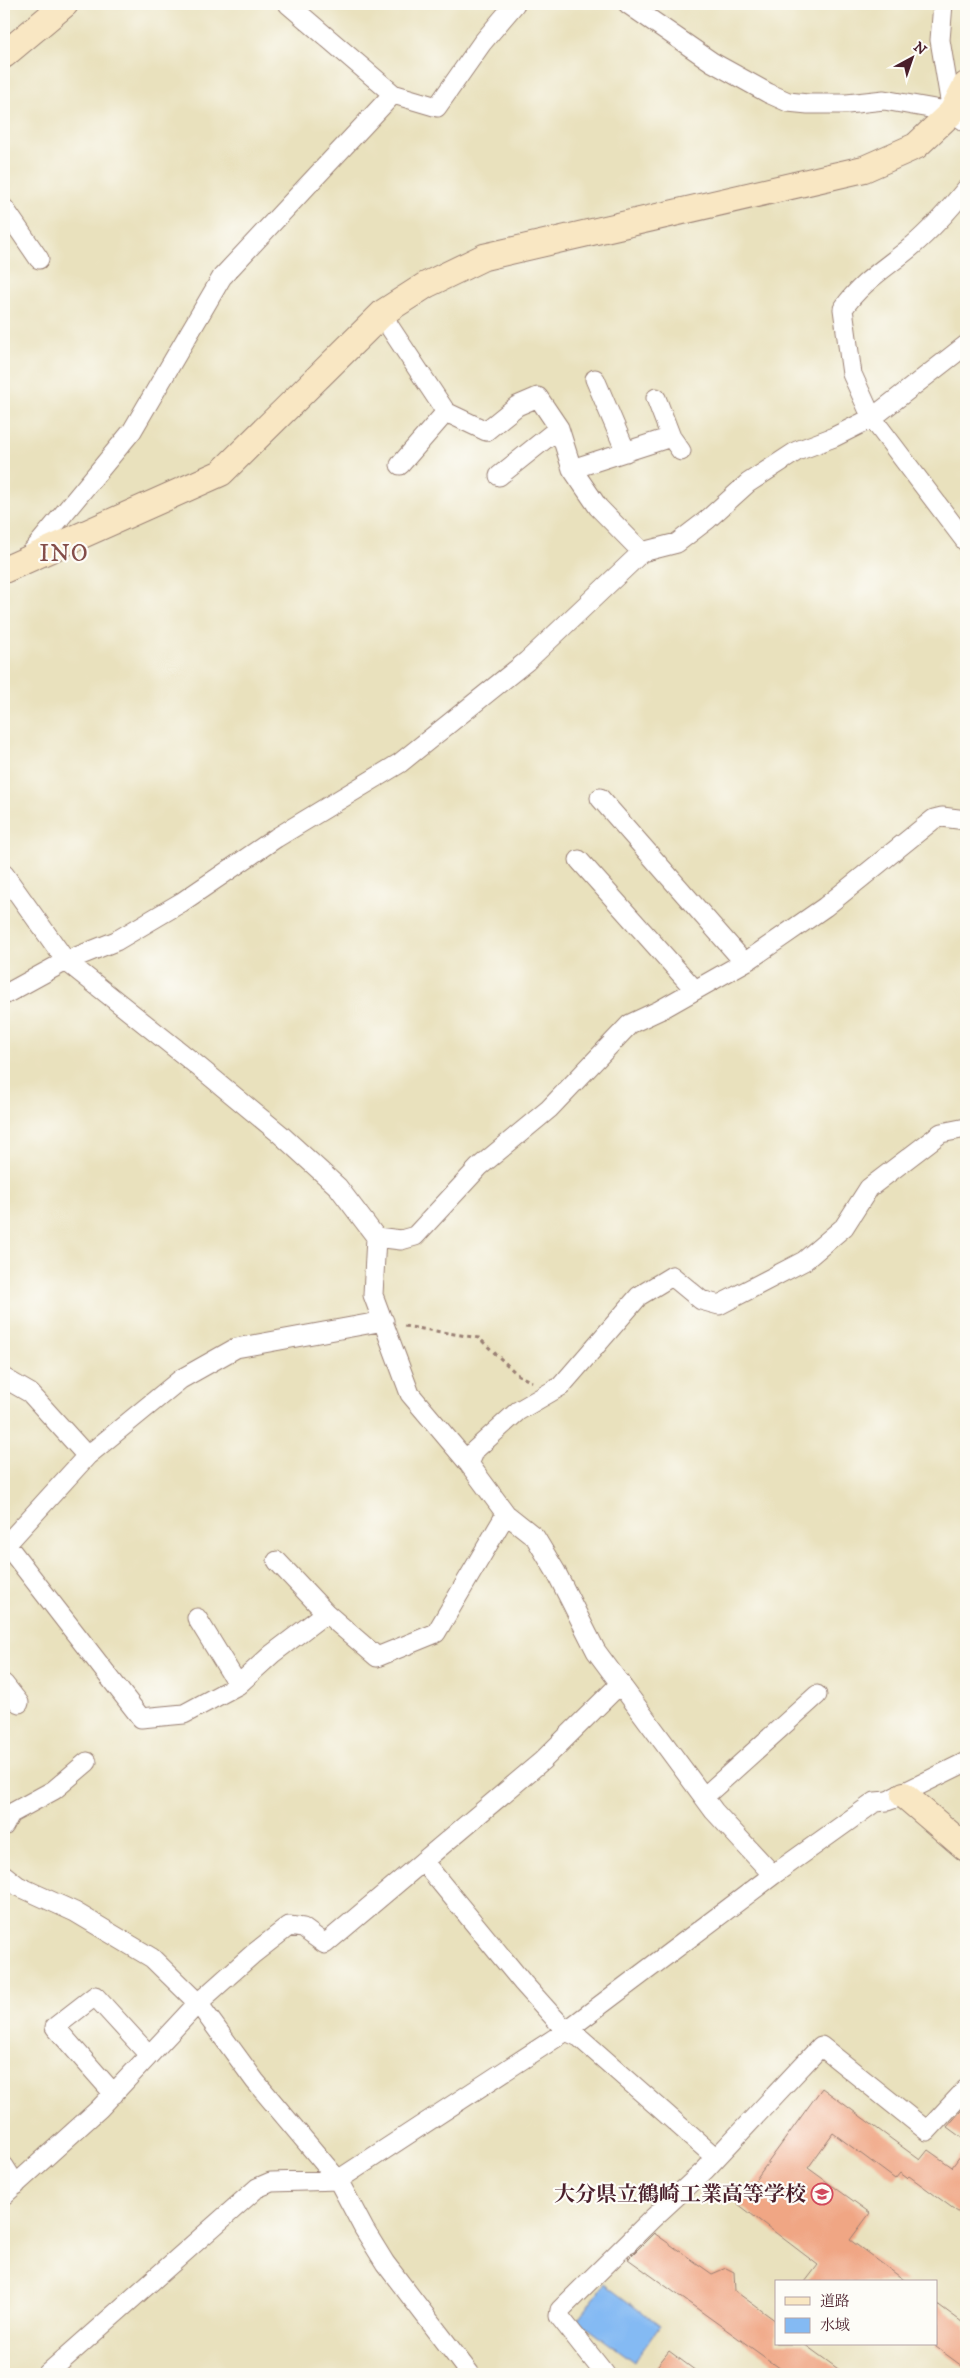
<svg xmlns="http://www.w3.org/2000/svg" width="970" height="2378" font-family="'IM FELL DW Pica','Noto Serif JP',serif">
  <style>
    .water { fill: #84baf3; stroke: #676c8f }
    .building { fill: #f0a684 }
    .lines { fill: none; stroke-linecap: round; stroke-linejoin: round }
    .street-casing { stroke: #9a8074; stroke-width: 21 }
    .secondary-casing { stroke: #9a8074; stroke-width: 28 }
    .path { stroke: #9a8074; stroke-width: 3; stroke-dasharray: 4 4; stroke-linecap: butt }
    .street { stroke: #fff; stroke-width: 19 }
    .secondary { stroke: #f9e7c3; stroke-width: 26 }
    .labels { text-anchor: middle; stroke-width: 4.5; stroke-linejoin: round; paint-order: stroke }
    .poi-label { font-size: 21px; font-weight: bold; fill: #4a1f2b; stroke: #fdfcf7; text-anchor: end }
    .quarter-label { font-size: 24px; letter-spacing: 1px; fill: #844e4a; stroke: #fdfcf7 }
  </style>
  <rect width="100%" height="100%" fill="#fdfcf7"/>
  <filter id="ink" filterUnits="userSpaceOnUse"><feTurbulence type="fractalNoise" baseFrequency=".02" numOctaves="2"/><feDisplacementMap in="SourceGraphic" scale="10" xChannelSelector="R" yChannelSelector="G"/><feConvolveMatrix kernelMatrix="1 2 1 2 8 2 1 2 1" color-interpolation-filters="sRGB"/></filter>
  <filter id="wash" filterUnits="userSpaceOnUse"><feTurbulence type="fractalNoise" baseFrequency=".0096" numOctaves="4" result="noise"/><feDisplacementMap in="SourceGraphic" scale="20" xChannelSelector="R" yChannelSelector="G"/><feGaussianBlur stdDeviation="1.12" result="paint"/><feColorMatrix in="noise" values="0 0 0 0 0 0 0 0 0 0 0 0 0 0 0 0 0 1.4 0 .05"/><feComposite in="paint" operator="in"/></filter>
  <g filter="url(#wash)">
    <rect width="100%" height="100%" fill="#e9e1bd"/>
    <path class="water" d="M604,2284L660,2326L634,2362L577,2320Z"/>
    <g id="blocks">
      <path class="building" d="M822,2088L920,2160L928,2150L952,2167L966,2148V2218L909,2176L907,2178L900,2173L895,2179L833,2133L808,2168L870,2213L850,2240L907,2282H805L818,2265L738,2204Z
        M966,2105V2141L947,2127Z
        M654,2233L712,2274L726,2268L734,2272L735,2291L776,2321V2344H804L845,2374H788L628,2259Z
        M936,2303L966,2325V2369L936,2347Z
        M669,2351L700,2374H651Z"/>
    </g>
  </g>
  <g filter="url(#ink)">
    <use href="#blocks" fill-opacity="0" stroke="#9a8074" stroke-width="1"/>
    <g class="lines">
      <g class="street-casing">
        <path id="street" d="M288,4L393,94L437,107L482,43L515,4
          M628,4L712,62L768,93L788,102L808,104H847L884,100L952,112L966,122
          M943,4L940,40L952,112
          M966,189C949,210 931,230 911,247C887,267 860,283 843,309L852,374L872,418L966,542
          M4,208L39,259
          M384,312L389,326L446,412L486,431L517,406L538,397L559,428L572,469L598,507L642,552
          M595,379L626,452
          M656,398L671,437
          M400,465L446,412
          M572,469L671,437L681,451
          M499,476L559,428
          M27,558L132,431L222,277L393,94
          M600,798L744,962
          M579,860L695,990
          M4,874L66,961L199,1067L280,1134L338,1187L376,1237L373,1295L410,1394L469,1464L506,1514L535,1537L556,1572L596,1651L714,1811L773,1875
          M4,995L66,961L116,941L182,902L276,838L400,763L527,661L642,552L677,543L707,520L748,483L797,451L834,437L872,418L966,345
          M376,1237L401,1240L415,1236L479,1167L549,1109L630,1024L660,1010L750,959L825,907L934,819L942,817L966,820
          M4,1378L30,1393L87,1456
          M469,1464L475,1450L518,1411L561,1386L639,1296L672,1276L701,1300L719,1305L804,1261L844,1227L869,1188L941,1133L966,1128
          M6,1544L141,1718L184,1714L238,1685L272,1654L326,1613L377,1657L436,1633L506,1514
          M4,1547L87,1456L181,1379L236,1348L384,1321
          M277,1561L326,1613
          M197,1618L238,1685
          M4,1684L19,1703
          M704,1797L817,1695
          M893,1798L966,1762
          M4,1826L10,1814L54,1790L87,1762
          M423,1861L523,1983L566,2031L579,2037L716,2158
          M4,1875L18,1886L75,1912L152,1958L198,2003L255,2081L338,2180L364,2229L385,2263L470,2374
          M114,2094L55,2027L95,1996L149,2055
          M4,2166L16,2185
          M4,2195L99,2109L198,2003L253,1954L289,1926L303,1928L325,1944L542,1761L621,1683
          M47,2374L257,2188L271,2182L338,2180L566,2031L773,1875L875,1802L887,1801L904,1795
          M605,2374L559,2316L560,2310L652,2219L705,2170L821,2046L927,2131L966,2089"/>
      </g>
      <g class="secondary-casing">
        <path id="secondary" d="M4,55L65,4
          M4,570L221,473L384,312L426,285L484,257L864,169L916,146L952,112L966,85
          M904,1795L966,1848"/>
      </g>
      <path class="path" d="M404,1326L479,1338L518,1375L532,1382"/>
      <use href="#street" class="street"/>
      <use href="#secondary" class="secondary"/>
    </g>
  </g>
  <defs>
    <g id="school-ring" transform="scale(1.125)"><circle r="9.5" fill="#fdfcf7" stroke="#d1495b" stroke-width="1.5"/><path d="M0-5L7-2L0 1L-7-2ZM-4 1L0 2.5L4 1V4Q0 6-4 4Z" fill="#d1495b"/></g>
  </defs>
  <g fill-rule="evenodd">
    <use href="#school-ring" x="822" y="2194"/>
  </g>
  <g class="labels">
    <g class="poi-label">
      <text x="806" y="2201">大分県立鶴崎工業高等学校</text>
    </g>
    <g class="quarter-label">
      <text x="64" y="561">INO</text>
    </g>
  </g>
  <rect width="970" height="2378" fill="none" stroke="#fdfcf7" stroke-width="20"/>
  <rect x="775" y="2280" width="162" height="65" fill="#fdfcf7" stroke="#b5a4a5"/>
  <rect x="785" y="2297" width="25" height="8" fill="#f9e7c3" stroke="#b5a4a5"/>
  <text x="820" y="2306" font-size="15" fill="#4a1f2b">道路</text>
  <rect x="785" y="2318" width="25" height="15" fill="#84baf3" stroke="#b5a4a5"/>
  <text x="820" y="2330" font-size="15" fill="#4a1f2b">水域</text>
  <g transform="translate(912 58) rotate(40)" stroke="#fdfcf7" stroke-width="4" paint-order="stroke">
  <path d="M0-4L9 19L0 12L-9 19Z" fill="#4a1f2b"/>
  <text y="-8" font-size="14" font-weight="bold" text-anchor="middle" fill="#4a1f2b">N</text>
  </g>
</svg>
